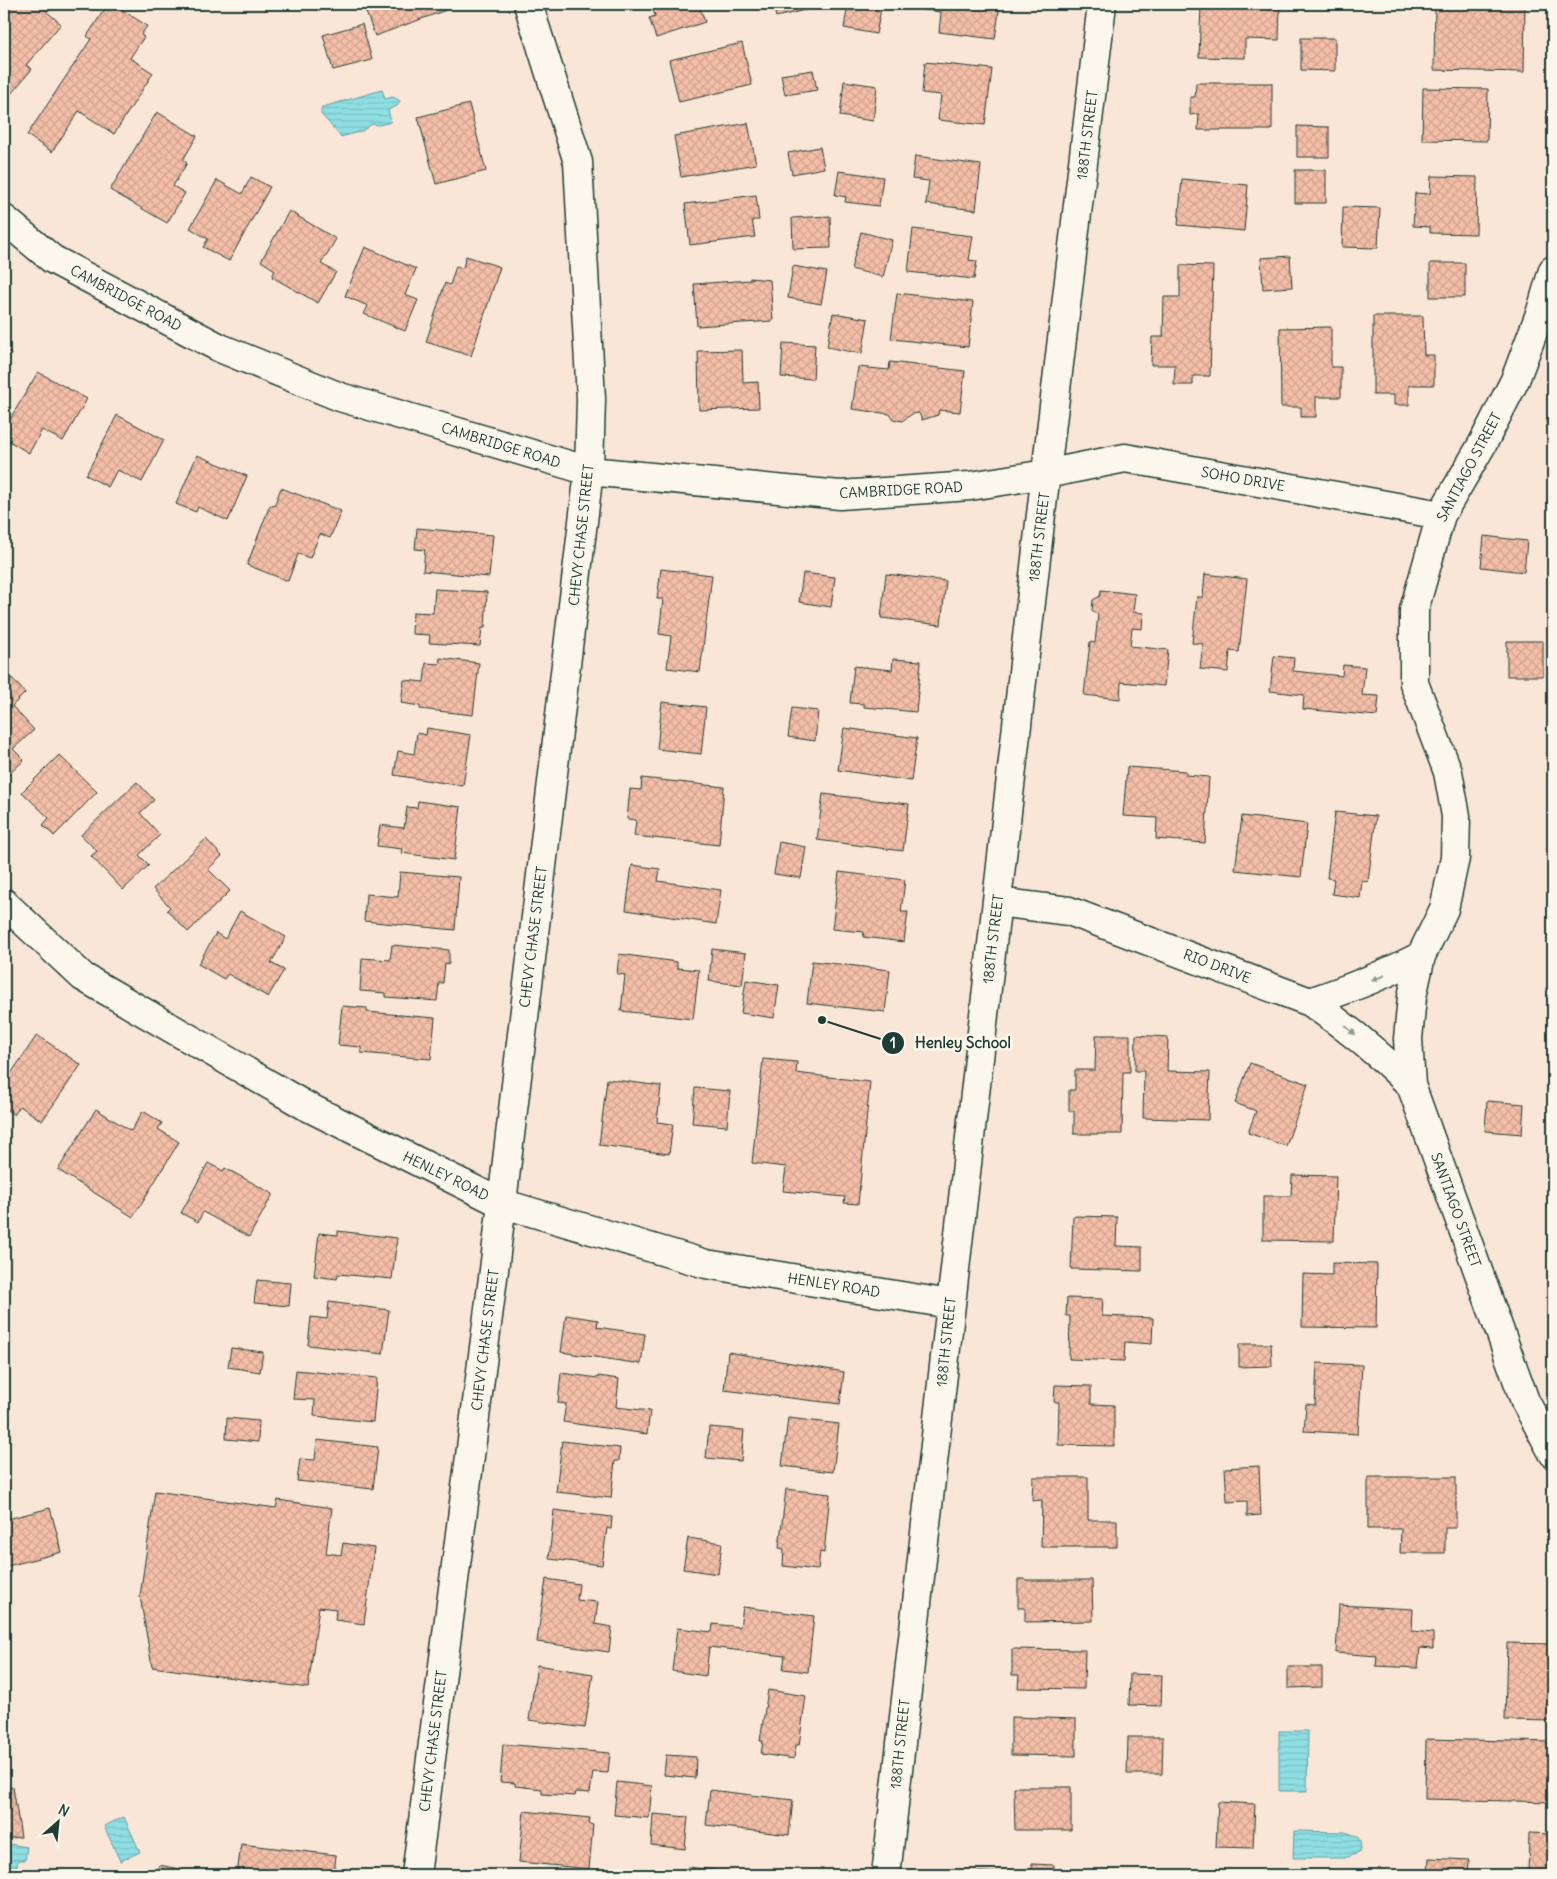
<svg xmlns="http://www.w3.org/2000/svg" width="1557" height="1879" font-family="Delius,sans-serif">
  <style>
    .water { fill: url(#water-rules); stroke: #629e9e }
    .building { fill: url(#building-cross-hatch); stroke: #1f3d34 }
    .lines { fill: none; stroke-linecap: round; stroke-linejoin: round }
    .minor-casing { stroke: #1f3d34; stroke-width: 31 }
    .minor { stroke: #fbf7ec; stroke-width: 28 }
    .oneway { fill: #8d9a90 }
    .labels { text-anchor: middle; stroke-width: 5; stroke-linejoin: round; paint-order: stroke }
    .street-label { font-size: 14px; fill: #1f3d34; stroke: #fbf7ec }
    .leader { fill: none; stroke: #1f3d34; stroke-width: 2 }
    .callout-dot { fill: #1f3d34; stroke: #fbf7ec; stroke-width: 2 }
    .mark-label { font-size: 15px; text-anchor: middle; font-weight: bold; fill: #fff }
    .callout-label { font-size: 15px; text-anchor: middle; font-weight: bold; fill: #1f3d34; stroke: #fbf7ec; stroke-width: 5; stroke-linejoin: round; paint-order: stroke }
  </style>
  <defs>
    <pattern id="water-rules" width="6" height="5" patternUnits="userSpaceOnUse" patternTransform="scale(1.25)"><rect width="6" height="5" fill="#8edfe4"/><path d="M0 2.5h6" fill="none" stroke="#7ac0c4"/></pattern>
    <pattern id="building-cross-hatch" width="8" height="8" patternUnits="userSpaceOnUse" patternTransform="scale(1.25)"><rect width="8" height="8" fill="#f4bea7"/><path d="M0 0l8 8M0 8l8-8" fill="none" stroke="#d1a490"/></pattern>
  </defs>
  <rect width="100%" height="100%" fill="#f9e6d7"/>
  <filter id="ink" filterUnits="userSpaceOnUse"><feTurbulence type="fractalNoise" baseFrequency=".02" numOctaves="2"/><feDisplacementMap in="SourceGraphic" scale="10" xChannelSelector="R" yChannelSelector="G"/><feConvolveMatrix kernelMatrix="1 2 1 2 8 2 1 2 1" color-interpolation-filters="sRGB"/></filter>
  <g filter="url(#ink)">
    <path class="water" d="M382,90L385,99L393,97L400,101L397,106L388,110L391,122L379,125L372,124L362,131L341,137L321,114V110L323,107Z
      M1279,1731H1308L1307,1791H1279Z
      M124,1817L140,1852L120,1861L104,1826Z
      M1294,1831L1345,1832L1357,1836C1361,1842 1362,1846 1359,1853L1345,1858H1293Z
      M4,1843L27,1847L25,1860H18L15,1875H4Z"/>
    <path class="building" d="M4,4H38L61,24L26,65L32,69L4,102Z
      M108,4H113L147,26L141,35L144,37L130,58L153,73L114,134L79,111L52,152L27,135L91,39L87,36Z
      M363,4H444L446,10L375,36Z
      M651,4H715L700,8L705,22L656,38L649,18L655,16Z
      M773,4H808L809,9L776,17Z
      M848,4H882L876,34L844,28Z
      M918,4H1000L995,39L939,32L941,12L917,9Z
      M1201,4H1280L1279,40L1245,39V58L1199,57Z
      M1435,4L1525,6L1524,72L1434,70Z
      M362,24L372,60L333,70L323,35Z
      M1301,38H1335V71L1301,70Z
      M742,43L752,85L679,102L669,60Z
      M925,62L992,69L985,125L938,120L941,95L922,93Z
      M813,70L817,90L785,95L781,75Z
      M844,81L877,86L873,121L840,116Z
      M1196,83H1272V130H1198L1199,114L1190,115V97H1195Z
      M1423,88L1488,89L1487,141L1422,140Z
      M469,104L486,171L436,184L418,117Z
      M157,112L197,136L183,160L187,163L173,186L185,193L167,223L110,190Z
      M748,123L756,164L681,177L674,136Z
      M1297,126L1329,127V157H1297Z
      M820,147L824,168L792,174L788,153Z
      M915,156L981,165L976,210L926,204L929,181L912,179Z
      M1295,170H1326V203H1295Z
      M839,171L883,177L879,206L845,202L846,197L835,195Z
      M1431,176L1477,177L1476,234L1430,233V227L1413,226L1415,193L1430,194Z
      M251,177L270,187L229,261L203,247L208,239L190,228L217,180L242,194Z
      M1182,179L1248,185L1244,231L1178,225Z
      M756,195L759,220H752L755,237L690,245L685,204Z
      M1343,207L1380,208L1378,248L1342,247Z
      M289,211L336,239L321,264L336,272L318,303L272,277L275,270L261,261Z
      M830,216L831,248L793,249L792,218Z
      M913,229L973,236L969,260L977,261L974,279L908,272Z
      M861,232L892,240L883,277L851,269Z
      M365,247L416,269L405,295L418,300L405,331L364,314L368,306L345,296Z
      M466,256L500,267L471,356L426,342L445,283L450,285L456,266L463,268Z
      M1290,256L1292,287L1263,289L1261,258Z
      M1430,263H1465V297H1430Z
      M1180,265L1213,266L1210,376H1193V385H1174L1175,365H1151L1152,337H1163L1164,297H1180Z
      M793,266L827,272L821,304L788,298Z
      M750,278L770,280L773,321L697,326L694,284L750,280Z
      M897,293L973,302L968,347L891,339Z
      M833,313L868,319L862,354L827,347Z
      M1373,316H1423L1424,355H1434V385H1409V405H1394V395H1373Z
      M1331,327V367H1341V397H1316V417H1301V407H1281L1280,328Z
      M783,343L815,345L813,379L781,377Z
      M4,348L11,353L4,364Z
      M742,350L743,383L758,382L759,408L699,410L698,351Z
      M890,362L965,371L960,412L939,410L938,415L922,420L919,413L912,414L902,421L893,419L890,414L852,409L858,367L889,370Z
      M38,372L87,399L63,441L42,430L29,453L4,438V429Z
      M117,415L164,440L142,482L117,470L108,487L86,475Z
      M197,455L247,476L228,521L198,507L196,512L176,504Z
      M281,488L341,511L330,538L320,534L310,558L298,554L288,581L247,565L270,505L274,506Z
      M417,528L493,535L489,577L423,571L425,550L415,549Z
      M1484,536L1527,541L1524,572L1481,567Z
      M661,569L712,575L700,672L667,668L671,636L659,634L663,599H657Z
      M803,573L835,577L831,607L799,602Z
      M886,574L946,581L941,625L881,618Z
      M1205,574L1247,579L1239,652L1230,651L1228,672L1200,669L1203,644L1192,643L1197,597H1203Z
      M435,589L487,592L485,628H482L480,646L429,643L430,635L412,634L413,612L433,613Z
      M1101,590L1135,594L1133,612L1143,613L1142,629L1132,628L1130,646L1168,650L1164,686L1121,682L1120,699L1084,695L1090,642L1095,643L1098,615L1092,610L1093,600L1100,596Z
      M1507,641H1543V676H1507Z
      M1274,656L1294,658L1293,671L1342,676L1343,665L1365,667L1362,695L1379,696L1377,716L1303,709L1304,695L1270,691Z
      M440,658L479,663L473,715L420,709V706L401,703L404,680L424,682L426,663L439,664Z
      M893,659L921,661L916,712L864,707V704L850,703L854,666L892,670Z
      M12,678L25,693L12,706L34,730L13,749L24,760L4,779V686Z
      M662,702L706,707L701,754L657,749Z
      M792,708L818,711L815,741L788,737Z
      M427,728L471,735L463,786L394,775L398,751L414,754L417,733L426,735Z
      M844,728L917,738L911,781L838,770Z
      M59,755L97,792L54,836L43,825L49,818L22,792Z
      M1127,767L1186,771V775L1209,777L1205,843L1156,839L1157,818L1123,816Z
      M642,778L724,787L719,845L634,836L636,820L627,819L630,789L641,790Z
      M137,782L154,800L140,813L160,835L139,855L149,865L123,890L91,856L97,851L81,835Z
      M823,794L909,804L903,851L817,840Z
      M418,801L461,807L454,860L401,853L402,849L377,846L380,825L404,828L407,807L417,808Z
      M1335,812L1376,816L1368,882L1362,881L1360,898L1332,894L1334,879L1327,878Z
      M1242,816L1307,824L1301,877L1235,870Z
      M206,839L222,856L208,869L230,891L188,932L167,910L170,907L153,889Z
      M779,842L806,847L801,878L774,874Z
      M632,865L660,869L658,881L721,890L716,924L626,910Z
      M400,872L459,877L455,930L364,921L366,894L398,897Z
      M839,872L905,880L901,912H908L904,942L863,937L864,932L832,929Z
      M240,911L286,937L271,963L284,970L268,997L228,974L224,979L198,964L216,933L225,939Z
      M392,945L449,950V964L445,963L443,983H439L437,1001L386,997V993L360,991L362,958L390,960Z
      M712,949L746,953L742,985L709,981Z
      M619,954L677,962V968L699,970L693,1019L621,1011L625,975L617,974Z
      M812,961L890,970L885,1012L807,1003Z
      M746,980L779,985L774,1018L741,1013Z
      M342,1006L367,1008V1012L435,1018L431,1059L361,1053V1047L338,1045Z
      M37,1035L81,1065L42,1121L20,1106L14,1115L4,1108V1084Z
      M1096,1035H1130V1072H1123L1122,1134H1074V1111H1069V1090H1075V1070H1095Z
      M1136,1035L1168,1037L1167,1071L1210,1072L1208,1120L1143,1118L1144,1071H1135Z
      M763,1059L797,1062L796,1073L870,1082L858,1204L844,1203L845,1197L783,1191L786,1167L752,1163Z
      M1250,1063L1308,1084L1286,1146L1248,1133L1256,1111L1235,1103Z
      M607,1079L661,1086L657,1122L673,1124L669,1154L599,1145Z
      M695,1088L730,1091L727,1126L692,1123Z
      M1487,1101L1524,1104L1522,1134L1485,1131Z
      M96,1109L131,1131L143,1111L162,1123L158,1129L179,1142L133,1217L58,1170Z
      M208,1163L223,1171L225,1168L273,1194L249,1237L203,1212L198,1222L181,1213Z
      M1292,1175L1336,1176L1334,1241L1263,1240V1196H1291Z
      M1073,1216L1117,1217L1116,1246L1142,1247V1271L1071,1269Z
      M338,1231L397,1238L392,1279L338,1274L337,1279L314,1276L319,1233L338,1235Z
      M1332,1263L1377,1264L1376,1328L1302,1327L1303,1274L1332,1275Z
      M257,1280L291,1283L289,1306L254,1303Z
      M1067,1298L1103,1299L1102,1316L1153,1318L1152,1344L1125,1342L1124,1361L1069,1359L1070,1316H1066Z
      M329,1302L389,1310L383,1354L308,1345L311,1317L327,1319Z
      M566,1315L598,1320L597,1327L645,1334L641,1364L561,1352Z
      M1239,1344H1271L1272,1366L1239,1367Z
      M231,1348L263,1352L260,1372L228,1367Z
      M728,1352L844,1372L840,1404L724,1390Z
      M1317,1363L1362,1365L1358,1434L1304,1431L1306,1404L1315,1405Z
      M296,1370L377,1378L373,1422L314,1416L315,1400L293,1399Z
      M561,1373L598,1378V1376L619,1379L616,1407L650,1411L647,1434L563,1422L566,1404L558,1403Z
      M1055,1385L1091,1386V1404L1114,1405V1446L1058,1445L1059,1402H1054Z
      M227,1418L259,1421L258,1442L226,1439Z
      M788,1418L839,1424L833,1472L782,1466Z
      M709,1427L744,1430L741,1461L706,1458Z
      M317,1440L378,1447L373,1489L297,1481L300,1459L315,1460Z
      M562,1441L620,1448L619,1461H615L611,1498L556,1492Z
      M1259,1466L1261,1515L1247,1516V1501L1227,1502L1225,1468Z
      M1033,1477H1088V1520H1117V1547H1041L1042,1500L1032,1501Z
      M1368,1477H1456V1528H1445V1553H1400L1401,1529H1368Z
      M786,1489L830,1494L824,1553L820,1552L818,1570L783,1566L784,1549L779,1548Z
      M155,1491L276,1508L278,1500L332,1508L326,1553L341,1555L343,1543L374,1548L364,1624L335,1620L336,1609L319,1607L308,1688L152,1667L140,1596Z
      M50,1508L62,1552L4,1567V1520Z
      M554,1510L612,1517L611,1529L607,1528L602,1565L549,1559Z
      M688,1538L722,1543L718,1574L683,1569Z
      M546,1579L579,1584L577,1600L598,1602L595,1624L612,1627L609,1652L537,1642Z
      M1018,1579H1025V1580H1092L1093,1621L1025,1622V1608H1018Z
      M1339,1605L1413,1609L1412,1631L1433,1633V1649L1420,1648L1418,1668L1376,1666L1377,1656L1336,1653Z
      M743,1607L814,1616L808,1672L783,1669L785,1656L709,1647L706,1676L672,1671L677,1628L712,1632L713,1624L740,1627Z
      M1507,1643L1553,1644V1721L1505,1720Z
      M1012,1649L1085,1650L1084,1689L1018,1688L1019,1675H1012Z
      M537,1665L593,1674L585,1728L529,1720Z
      M1288,1667H1322V1687L1288,1688Z
      M1130,1674L1162,1675L1161,1706L1129,1705Z
      M768,1690L806,1696L799,1745H796L794,1759L761,1754L763,1741H760Z
      M1011,1717L1076,1719V1756L1011,1755Z
      M1128,1737H1163L1162,1774H1127Z
      M1426,1739L1553,1742V1802L1425,1799Z
      M503,1744L610,1753L608,1773L593,1772L590,1793L576,1792L575,1796L542,1794V1789L515,1786V1783L500,1782Z
      M666,1755L696,1757L695,1778L664,1775Z
      M617,1782L652,1786L649,1818L614,1815Z
      M13,1787L21,1837L4,1839V1788Z
      M1014,1787H1071V1830H1015Z
      M710,1790L793,1800L789,1835L706,1825Z
      M1218,1802L1255,1804L1253,1848L1216,1847Z
      M524,1811L590,1818L589,1824L593,1825L589,1869L519,1862Z
      M653,1814L688,1817L685,1849L651,1845Z
      M1529,1833L1553,1834V1875H1528Z
      M241,1844L336,1855L334,1875H237Z
      M1429,1858L1469,1860L1468,1875H1428Z
      M1032,1864L1054,1865V1875H977V1872L1032,1874Z
      M159,1865L184,1870L183,1875H158Z
      M688,1867L757,1875H687Z
      M23,1872L39,1875H22Z"/>
    <g class="lines">
      <g class="minor-casing">
        <path id="minor" d="M4,219L52,259L220,348L340,397L589,471L840,495L970,486L1046,474L1125,458L1441,515
          M1553,270L1541,311L1515,380L1483,443L1441,515L1414,610V683L1448,772L1456,816L1455,858L1444,909L1421,956L1412,997L1408,1039L1411,1085L1525,1401L1553,1453
          M997,902L1069,911L1310,1002C1347,1027 1379,1054 1411,1085
          M4,903L83,977L306,1106L501,1203L706,1264L950,1304
          M1310,1002C1349,989 1385,975 1421,956
          M416,1875L494,1270L589,471L591,399L578,162L528,4
          M886,1875L1040,523L1102,4"/>
      </g>
      <use href="#minor" class="minor"/>
    </g>
    <defs><path id="oneway-solid" d="M-6-.8H1V-3.2L6.5 0L1 3.2V.8H-6Z" transform="scale(1.25)"/></defs>
    <g class="oneway">
      <use href="#oneway-solid" transform="translate(1378 978) rotate(158)"/>
      <use href="#oneway-solid" transform="translate(1350 1030) rotate(40)"/>
    </g>
  </g>
  <g class="labels">
    <g class="street-label">
      <text transform="translate(1087 135) rotate(-83)" y="5">188TH STREET</text>
      <text transform="translate(126 298) rotate(28)" y="5">CAMBRIDGE ROAD</text>
      <text transform="translate(501 445) rotate(17)" y="5">CAMBRIDGE ROAD</text>
      <text transform="translate(1469 467) rotate(-62)" y="5">SANTIAGO STREET</text>
      <text transform="translate(1243 479) rotate(10)" y="5">SOHO DRIVE</text>
      <text transform="translate(901 490) rotate(-3)" y="5">CAMBRIDGE ROAD</text>
      <text transform="translate(581 535) rotate(-84)" y="5">CHEVY CHASE STREET</text>
      <text transform="translate(1039 537) rotate(-83)" y="5">188TH STREET</text>
      <text transform="translate(533 937) rotate(-83)" y="5">CHEVY CHASE STREET</text>
      <text transform="translate(993 939) rotate(-83)" y="5">188TH STREET</text>
      <text transform="translate(1217 966) rotate(21)" y="5">RIO DRIVE</text>
      <text transform="translate(446 1176) rotate(26)" y="5">HENLEY ROAD</text>
      <text transform="translate(1456 1210) rotate(70)" y="5">SANTIAGO STREET</text>
      <text transform="translate(834 1285) rotate(9)" y="5">HENLEY ROAD</text>
      <text transform="translate(485 1340) rotate(-83)" y="5">CHEVY CHASE STREET</text>
      <text transform="translate(946 1342) rotate(-84)" y="5">188TH STREET</text>
      <text transform="translate(433 1741) rotate(-83)" y="5">CHEVY CHASE STREET</text>
      <text transform="translate(900 1744) rotate(-84)" y="5">188TH STREET</text>
    </g>
  </g>
  <path class="leader" d="M822 1020L893 1043"/>
  <g class="callout-dot">
    <circle cx="822" cy="1020" r="5"/>
    <circle cx="893" cy="1043" r="12"/>
  </g>
  <g class="mark-label">
    <text x="893" y="1048">1</text>
  </g>
  <g class="callout-label">
    <text x="963" y="1048">Henley School</text>
  </g>
  <rect width="1557" height="1879" fill="none" stroke="#fbf7ec" stroke-width="20"/>
  <rect x="10" y="10" width="1537" height="1859" fill="none" stroke="#1f3d34" stroke-width="2" filter="url(#ink)"/>
  <g transform="translate(58 1822) rotate(27)" stroke="#fbf7ec" stroke-width="4" paint-order="stroke">
  <path d="M0-4L9 19L0 12L-9 19Z" fill="#1f3d34"/>
  <text y="-8" font-size="14" font-weight="bold" text-anchor="middle" fill="#1f3d34">N</text>
  </g>
</svg>
